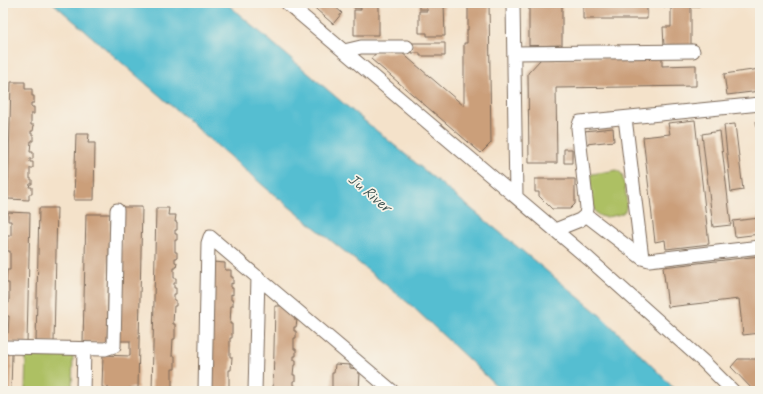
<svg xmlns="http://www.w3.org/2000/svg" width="763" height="394" font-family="Mynerve,sans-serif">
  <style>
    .green { fill: #adc063; stroke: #747540 }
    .water { fill: #54bed1; stroke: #487478 }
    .building { fill: #cb9f7a }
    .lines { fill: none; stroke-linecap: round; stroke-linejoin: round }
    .minor-casing { stroke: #7c6a5a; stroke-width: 15 }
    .minor { stroke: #fff; stroke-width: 13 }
    .labels { text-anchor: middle; stroke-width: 3.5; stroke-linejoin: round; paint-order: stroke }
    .water-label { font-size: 15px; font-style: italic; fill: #425654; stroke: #f7f3e8 }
  </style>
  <rect width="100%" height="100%" fill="#f7f3e8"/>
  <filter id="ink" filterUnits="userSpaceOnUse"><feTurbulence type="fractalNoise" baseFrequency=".025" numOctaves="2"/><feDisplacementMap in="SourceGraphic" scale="8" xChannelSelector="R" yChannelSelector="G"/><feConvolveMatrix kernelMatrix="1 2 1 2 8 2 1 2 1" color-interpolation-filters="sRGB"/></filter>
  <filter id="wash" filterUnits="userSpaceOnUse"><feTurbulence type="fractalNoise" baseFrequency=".012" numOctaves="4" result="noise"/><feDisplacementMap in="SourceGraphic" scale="16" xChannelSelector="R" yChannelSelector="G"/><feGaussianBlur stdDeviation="0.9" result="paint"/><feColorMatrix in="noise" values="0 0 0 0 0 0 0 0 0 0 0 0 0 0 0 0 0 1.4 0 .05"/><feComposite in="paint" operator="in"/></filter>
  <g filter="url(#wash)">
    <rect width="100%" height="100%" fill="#f4e2ca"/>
    <path class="green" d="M617,170L622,174C624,184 628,197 626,208C625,213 621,214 617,215C613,216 608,217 604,217C588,215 590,188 589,176L592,174Z
      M26,353L73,354L72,391H25Z"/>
    <path class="water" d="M53,3H226L343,103L600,315L660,374L676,391H502L412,306L266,188Z"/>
    <g id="blocks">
      <path class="building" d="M309,3H331L342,13L333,24Z
        M354,3H379V35H354V10H361V8H354Z
        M419,3H444L445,36H427V33H419V11H427V9H419Z
        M468,3H489L491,143L481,153L371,59L376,53L401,52L464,106V43H467V30H468Z
        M529,3H562V45L529,46Z
        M583,3H647V19H583Z
        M664,3H699V7H691V45L664,46L663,27H671V7H664Z
        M412,43H445V56H420V53H412Z
        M662,57V66L696,65V86L556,88L557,163H529L528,73L541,59Z
        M760,69V91L727,95L724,74Z
        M11,82H25V89H32V96H34V103H31V107H34V114H31V125H34L33,131H31V134H33V141H31L30,152H33V159H30V162H33V168H30V179H32V184H30L29,187H32V194H29V200L8,199Z
        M695,120L709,244L666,249L665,240L655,242L643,137L670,134L668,123Z
        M756,121H760V143L759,144Z
        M735,124L743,190L731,192L724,125Z
        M613,128L614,141L586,144L584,131Z
        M720,131L731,225L713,227L702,134Z
        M76,134H89L88,143H95L94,200H74Z
        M564,149H572V163H564Z
        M535,179H575V204L570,209H552L539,196V192H535Z
        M122,207H142L138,388H129V391H109V388L102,387L103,355L130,356V341H119Z
        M39,208H57L54,342H36Z
        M156,208H169L168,215H176L175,222H177V230H175V234H177V240H175V252H177V258H175V262L177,263L176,268H174V278H176V283H174V288H176V294H174V300H176V306H174L173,324H175V339H173L172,356H175V369H172V387L174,388V391H152Z
        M8,212L30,213L27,343L5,342V333H8L9,316H6V303H9V283H6L7,270H10V251H7V236H11V221H8Z
        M86,214H110L107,343L83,342Z
        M760,218V234L735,237L733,221Z
        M760,256V333L743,335L739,299L668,307L663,267Z
        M213,262L225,263V270H231V277H233V284L231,283V288H233V295L231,294V300H233V306H231L230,324H232V338H230V357H232L231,370H229V387H231V391H210Z
        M275,306H289V313H295V320H297L296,327H294V331H296V338H294V349H296V356H294V360H296V365H294L293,375H295V381H293V385H295V391H273Z
        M3,354H12L11,391H3Z
        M738,359H760V391H754L731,367Z
        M335,364L350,365V368L358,369V373H360L359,389H357V391H334V388H332V373H334Z"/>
    </g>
  </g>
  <g filter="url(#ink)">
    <use href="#blocks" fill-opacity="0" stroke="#7c6a5a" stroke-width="1"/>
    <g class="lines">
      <g class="minor-casing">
        <path id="minor" d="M287,3L589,259L704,362L733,391
          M513,3L516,197
          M344,51L361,47H407
          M514,53L693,51
          M625,118L642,258
          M586,215L642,258L649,260L760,247
          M555,230L580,220L586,215L587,208L578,128L580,122L760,104
          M3,347L105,349L114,346L117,210
          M83,391L84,349
          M205,391L208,243L210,237L392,391
          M255,391L258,277"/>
      </g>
      <use href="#minor" class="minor"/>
    </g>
  </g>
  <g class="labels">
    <g class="water-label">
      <text transform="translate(370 193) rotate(40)" y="5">Ju River</text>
    </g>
  </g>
  <rect width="763" height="394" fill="none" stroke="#f7f3e8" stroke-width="16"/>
</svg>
